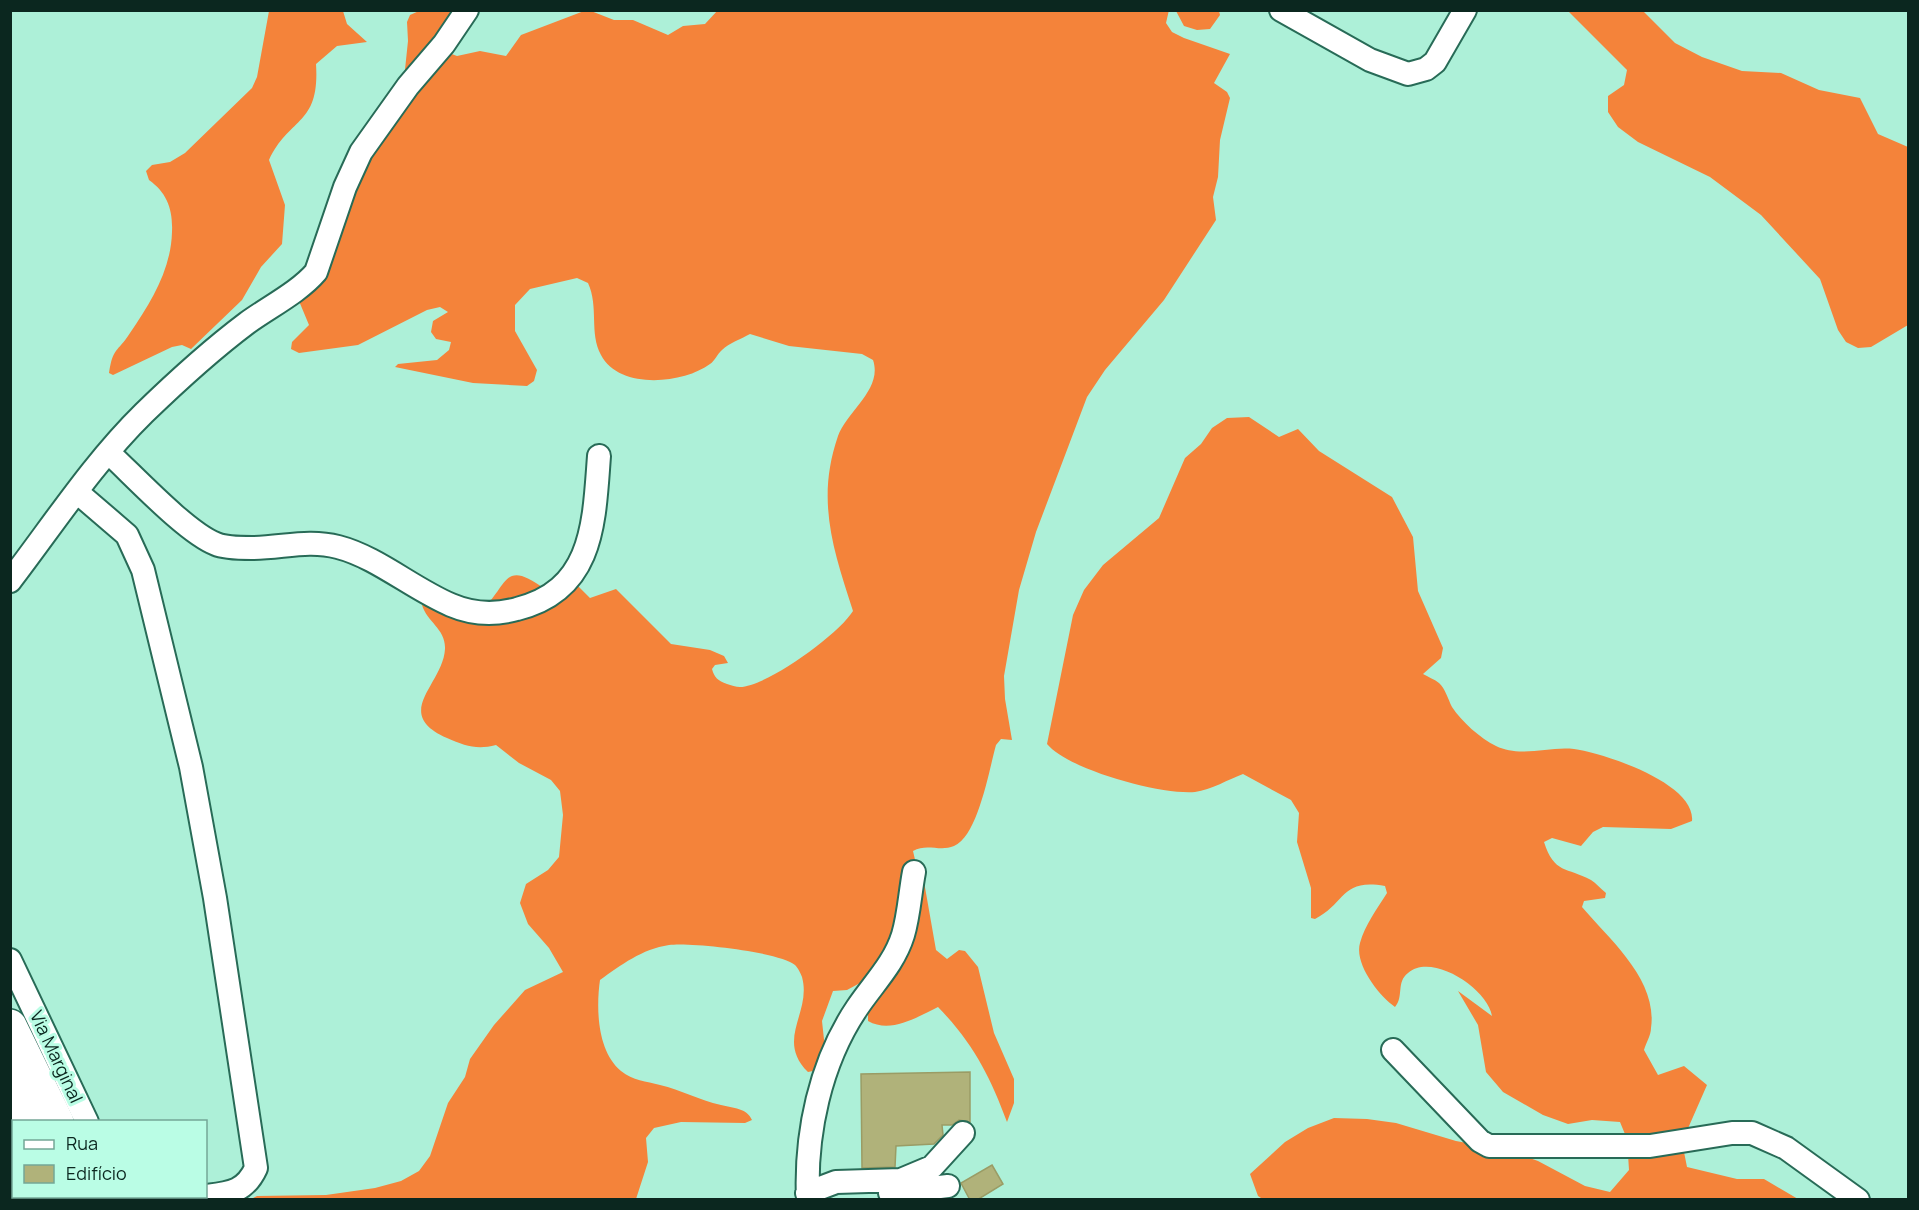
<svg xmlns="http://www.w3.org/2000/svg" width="1919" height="1210" font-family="Manrope,sans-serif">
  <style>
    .forest { fill: #f4833a }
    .building { fill: #b0b27a; stroke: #9a9c65; stroke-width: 1.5 }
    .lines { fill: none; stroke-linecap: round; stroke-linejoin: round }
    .minor-casing { stroke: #286b57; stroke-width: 26 }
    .highway-casing { stroke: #286b57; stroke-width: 36 }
    .minor { stroke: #fff; stroke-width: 22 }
    .highway { stroke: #fff; stroke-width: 33 }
    .labels { text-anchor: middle; stroke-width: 6; stroke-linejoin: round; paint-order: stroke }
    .street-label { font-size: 18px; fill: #0b271f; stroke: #bafde5 }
  </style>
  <rect width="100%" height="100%" fill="#adf0d8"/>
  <path class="forest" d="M718,10H1169L1166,23L1172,32L1184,38L1230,54L1214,83L1227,92L1230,98L1220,140L1218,177L1213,197L1216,220L1164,300L1105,370L1087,397L1036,532L1019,590L1004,676L1005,699L1012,740L1001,739L996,745C989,770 978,836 954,846C940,852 927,843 913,851L916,864L923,876L936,950L947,959L959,950L965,951L978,967L994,1033L1014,1079V1103L1007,1122C990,1076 973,1043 938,1007C917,1017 891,1034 868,1021V996L860,983L847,990L833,991L822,1021L826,1058L818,1070L808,1072C775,1039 812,1013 802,977C801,974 798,968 795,965C780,952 691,942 669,945C642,949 621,965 600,980C596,1008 597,1051 621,1071C633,1081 646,1081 660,1085C681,1090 699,1100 721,1105C733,1108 747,1108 752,1120L745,1123L681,1122L654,1128L646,1138L648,1162L636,1199L249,1200L257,1196L326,1195L375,1188L401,1181L419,1171L430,1156L448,1103L465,1077L470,1059L494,1025L525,990L563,972L549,948L528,924L520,903L526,884L548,870L559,857L563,815L560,791L551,780L519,763L496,745C477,750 465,746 447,738C391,713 443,685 445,649C446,629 427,622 422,605L479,612C509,588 501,556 546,590L577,585L590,598L616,589L671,644L710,650L724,656L728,663L715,665L712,669C714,677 718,681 727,684C731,685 736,687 740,687C768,686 839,634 853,611C833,549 816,500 838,436C847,411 883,389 873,360L862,354L789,346L750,334C741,339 729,343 722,350C717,354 715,361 710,364C683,384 619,390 601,355C589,333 599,307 588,283L577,278L530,289L515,305V331L537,370L534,381L527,386L473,383L395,367L398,364L437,360L449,350L451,342L436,339L431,332L433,321L448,312L440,307L427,310L358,345L299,353L291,349L292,342L309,325L299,301L372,135L402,98L408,41L407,22L410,15L419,11H457L449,53L457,56L480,51L506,56L521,35L584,11H591L614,20H633L668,35L683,26L705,24Z
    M269,11H343L347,24L367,42L337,46L316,64C320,126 290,116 269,160L285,205L282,244L261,267L242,300L191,349L182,345L172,347L113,375L109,373C113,347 117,353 130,333C151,302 171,270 172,232C173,209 167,193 149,180L146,171L152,165L170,162L185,153L252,88L257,77Z
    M1176,11H1219L1220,15L1210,29L1197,30L1184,26Z
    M1568,11H1643L1675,43L1702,57L1742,71L1781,73L1819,90L1860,98L1878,134L1908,147V325L1871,347L1858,348L1846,342L1838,330L1820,279L1761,215L1710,177L1638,142L1618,127L1608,112V96L1624,85L1627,70Z
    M1249,417L1279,437L1298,429L1319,451L1392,497L1413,537L1418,591L1443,648L1441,658L1423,674C1428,677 1434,679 1439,683C1445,688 1448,699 1452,707C1462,722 1480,738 1496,746C1520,758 1549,746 1574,749C1603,753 1696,783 1692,821L1671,829L1603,827L1593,832L1581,846L1552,838L1544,842C1554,874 1567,867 1591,880C1596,883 1601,889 1606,893L1605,898L1584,901L1582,907C1610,940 1658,980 1651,1028C1651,1035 1646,1043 1644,1050L1658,1075L1684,1066L1707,1085L1682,1142L1687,1167L1737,1179H1764L1798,1199L1264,1200L1258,1196L1250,1174L1285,1142L1308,1128L1334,1118L1367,1119L1396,1123L1456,1141L1510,1151L1538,1161L1585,1186L1610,1192L1629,1170L1627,1139L1620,1122L1592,1120L1568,1124L1543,1115L1503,1092L1486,1072L1478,1025L1458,991L1492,1016C1488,989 1432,952 1408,973C1396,982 1404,997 1395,1007C1379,996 1354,964 1360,943C1365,925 1377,909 1387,893L1385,886C1341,878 1346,903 1315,919L1311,918V888L1297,842L1299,813L1291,800L1243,774C1229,779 1211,790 1195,792C1161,795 1069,770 1047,744L1073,615L1084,590L1103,565L1159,518L1185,458L1201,444L1212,428L1227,418Z"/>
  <path class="building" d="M970,1072V1122L959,1120L952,1125H942L943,1135L934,1144L896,1146L895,1167L862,1168L861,1074Z
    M992,1165L1003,1184L977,1200H970L961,1183Z"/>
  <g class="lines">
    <g class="minor-casing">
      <path id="minor" d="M1281,10L1370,60L1408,74L1426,69L1435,62L1465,10
        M109,453C134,476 187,533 216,544C225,548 242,548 252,548C282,548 308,539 338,547C377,557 413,589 451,605C472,614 495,615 517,609C594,590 594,522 599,456
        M77,492L127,535L143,570L191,767L215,898L256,1168C245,1192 230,1193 206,1196
        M10,581C53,525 93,463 144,413C176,382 211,350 247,323C269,307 299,292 316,272L345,187L361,152L408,86L444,44L467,10
        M10,960L87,1122
        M1393,1050L1480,1141L1489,1146H1650L1732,1133H1752L1786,1148L1858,1200
        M10,1156L14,1162
        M807,1193L836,1182L901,1180L932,1167L963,1133
        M890,1193L948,1186
        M30,1196L32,1200
        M123,1196L124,1200
        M189,1196L190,1200
        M152,1200L155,1196
        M808,1200C805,1134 820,1063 857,1008C873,984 894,964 903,935C909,915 910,893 914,872"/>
    </g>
    <g class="highway-casing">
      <path id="highway" d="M10,1026L57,1122
        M10,1081L30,1122
        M66,1196L67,1200
        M93,1196L95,1200"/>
    </g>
    <use href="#minor" class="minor"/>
    <use href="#highway" class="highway"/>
  </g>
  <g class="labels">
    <g class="street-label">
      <text transform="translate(56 1057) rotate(65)" y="6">Via Marginal</text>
    </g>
  </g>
  <rect width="1919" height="1210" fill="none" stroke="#0b271f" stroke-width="24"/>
  <rect x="12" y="1120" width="195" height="78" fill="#bafde5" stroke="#74a796" stroke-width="1.5"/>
  <rect x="24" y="1140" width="30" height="9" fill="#ffffff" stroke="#74a796" stroke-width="1.5"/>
  <text x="66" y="1150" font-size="18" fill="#0b271f">Rua</text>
  <rect x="24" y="1165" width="30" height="18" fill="#b0b27a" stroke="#74a796" stroke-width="1.5"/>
  <text x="66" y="1180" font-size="18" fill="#0b271f">Edifício</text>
</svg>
